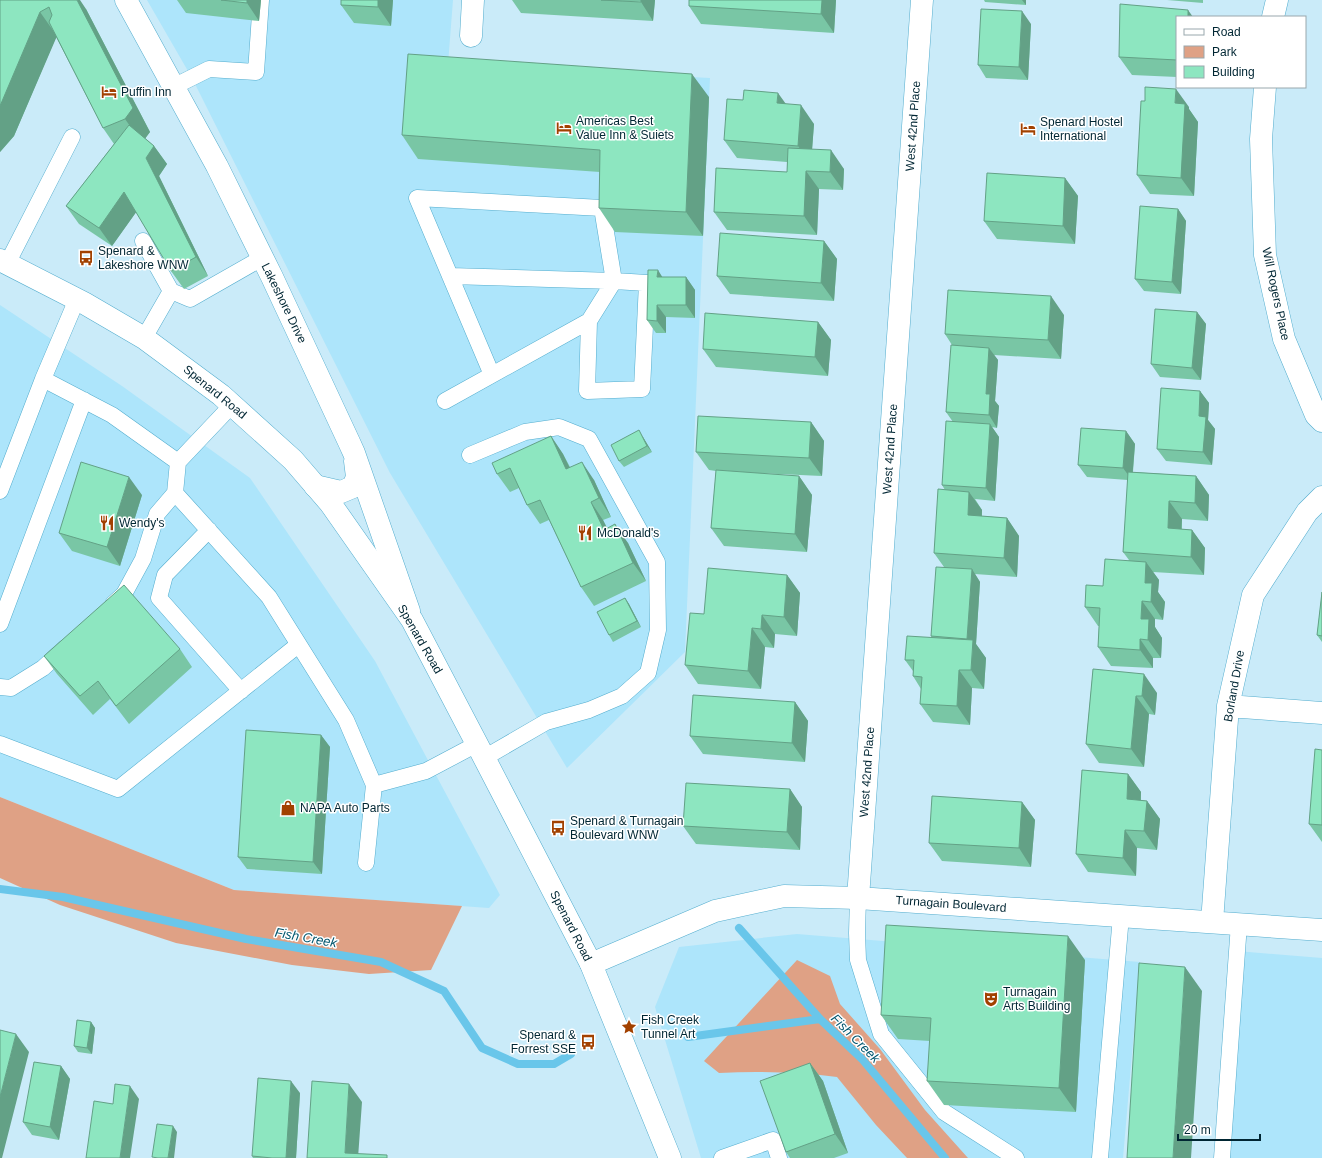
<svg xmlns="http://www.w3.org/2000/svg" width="1322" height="1158" font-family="Arial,sans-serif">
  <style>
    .built { fill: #ade5fb }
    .green { fill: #dfa185 }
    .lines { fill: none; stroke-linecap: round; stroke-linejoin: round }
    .stream { stroke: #69c6ea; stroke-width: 8 }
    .lane-casing { stroke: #53adce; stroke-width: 17 }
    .street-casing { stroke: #53adce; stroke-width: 23 }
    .secondary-casing { stroke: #53adce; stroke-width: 23 }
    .lane { stroke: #fff; stroke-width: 16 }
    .street { stroke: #fff; stroke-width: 22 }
    .secondary { stroke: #fff; stroke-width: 22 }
    .wall { fill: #79c6a5 }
    .shaded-wall { fill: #63a186 }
    .building { fill: #8de6c0; stroke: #63a186 }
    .labels { text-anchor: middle; stroke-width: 3; stroke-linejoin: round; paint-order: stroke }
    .poi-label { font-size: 12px; fill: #002633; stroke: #fff; text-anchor: start }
    .street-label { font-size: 12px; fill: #002633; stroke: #fff }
    .water-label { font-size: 13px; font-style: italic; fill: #01556d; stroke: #fff }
  </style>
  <rect width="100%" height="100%" fill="#caebf9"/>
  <path class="built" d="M147,0H453L448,64L710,78L685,652L567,768L390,473L192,78Z
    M0,305L122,386L250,478L375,661L500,895L489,908L234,890L0,797Z
    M797,934L1140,962L1123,1158H701L655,1007L679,947Z
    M1237,951L1322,958V1158H1222Z"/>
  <path class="green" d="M0,797L234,890L462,906L431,970L369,974L292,965L176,943L60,905L0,878Z
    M797,960L830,976L840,1004L880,1049L925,1110L968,1158H907L876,1125L837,1077C797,1072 759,1071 719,1073L704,1061Z"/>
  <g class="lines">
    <path class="stream" d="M0,889L63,897L246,939L381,962L444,991L482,1048L518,1064H554L571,1054
      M739,928L820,1019L862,1059L945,1158
      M688,1037L820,1019"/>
    <g class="lane-casing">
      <path id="lane" d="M173,87L209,69L256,72L261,0
        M143,241L171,291L144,338
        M7,264L72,137
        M450,276L614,281
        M171,291L190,299L262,258
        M77,299L43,379L112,415L178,462
        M492,375L417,198L602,208L614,281L647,283L642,389L587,391L589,321
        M445,401L589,321L614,281
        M232,405L178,462L175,493L269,597L346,720L374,785
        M470,455L525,432L559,427L589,439L657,562L658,630L648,673L622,696L589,710L546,722L484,758
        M0,491L43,379
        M209,530L165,575L159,598L241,691
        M113,604L124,594L143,559L157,514L175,493
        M0,624L84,400
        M0,687L11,688L43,668L65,648
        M0,744L118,789L298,645
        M366,863L374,785L426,771L477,744
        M858,898L857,933L858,960L881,1034L944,1112L1016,1158
        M722,1158L773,1140L779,1158
        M1100,1158L1121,916
        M1222,1158L1239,924"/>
    </g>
    <g class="street-casing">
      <path id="street" d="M126,0L217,166L272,277L349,442L354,453L409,611
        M1273,17L1277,0
        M471,36L473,0
        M1265,87L1261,139L1265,255L1284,339L1316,415L1322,421
        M315,486L341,492L353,487L357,477L355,461
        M1228,706L1322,713
        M858,898L922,0
        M1212,922L1228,706L1253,595L1307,512L1322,497
        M591,964L715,911L784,896L858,898L1322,930"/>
    </g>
    <g class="secondary-casing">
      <path id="secondary" d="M0,260L84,303L144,338L221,395L293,460L330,503L412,620L477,744L591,964L670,1158"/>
    </g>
    <use href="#lane" class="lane"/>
    <use href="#street" class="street"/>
    <use href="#secondary" class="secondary"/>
  </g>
  <path class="wall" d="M0,0L86,9L150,132L145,138L154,146L167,164L159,176L208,276L184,289L171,271L136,212L112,246L79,224L66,206L114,144L103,128L56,37L14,136L0,152Z
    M177,0H261L259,21L186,13Z
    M341,0H393L391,26L354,23L341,5Z
    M512,0H655L653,21L521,13Z
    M689,0H836L834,33L701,24L689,6Z
    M984,0H1026V5L985,2Z
    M1167,0H1203V3Z
    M1177,17V77L1132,75L1119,57Z
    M1031,24L1028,80L986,78L978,65Z
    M709,97L703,236L615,232L599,208L600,172L418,159L402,135Z
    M786,104L814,124L812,149L844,169L843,190L819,189L817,235L727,230L714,212L787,172V162L737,158L724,140Z
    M1189,107V109L1198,122L1194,196L1150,194L1137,175Z
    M1065,178L1078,196L1075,244L997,239L984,221Z
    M1178,209L1186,221L1181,294L1144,291L1135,279Z
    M824,241L837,259L834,301L730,294L717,276Z
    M662,277H686L695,290V318L666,317V333H656L647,320Z
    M1197,312L1206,324L1201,380L1160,377L1151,364Z
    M1064,315L1061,359L994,355L998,360L995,401L999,406L997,428L992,427L999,437L995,501L975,499L982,510V516L1007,518L1019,536L1017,577L975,574L980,582L976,644L986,658L984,689L972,688L970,725L933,722L920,704L921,689L913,676V671L905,660L932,638L931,636L944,567L934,553L945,490L942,485L953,422L946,412L952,345L945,334Z
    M818,322L831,340L828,376L716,367L703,349Z
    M1200,391L1209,403L1208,420L1215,429L1212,465L1166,461L1157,449Z
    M811,422L824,441L822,476L755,473L799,476L812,495L807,552L724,546L711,528L716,471L709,470L696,452Z
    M1126,431L1135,444L1133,472L1196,476L1209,495L1208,521L1182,519V529L1192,530L1205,548L1204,575L1153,572L1159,580L1158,592L1165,602L1163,620L1155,619V627L1162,638L1161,658H1153V668L1111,666L1098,647L1099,626H1098L1085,607L1103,586L1129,560L1123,552L1128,480L1087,477L1078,465Z
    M551,436L563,454L570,467L594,480L611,517L603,520L607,528L628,543L646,581L594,606L581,587L549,520L540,524L527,505L519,488L510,492L497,474Z
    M643,437L652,452L624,467L619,461Z
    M142,495L120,566L72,551L59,533Z
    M787,575L800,593L797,636L775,634L774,648L765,647L761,689L698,684L685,665L704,614Z
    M1322,592V642L1317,635Z
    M625,598L629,604L641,627L613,642L609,635Z
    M180,649L192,667L129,724L110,699L93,715L57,674L44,656Z
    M1093,669L1157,693L1155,715L1149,714L1144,767L1099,763L1086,744Z
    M795,702L808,721L805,762L703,754L690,736Z
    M321,735L330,747L322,874L247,869L238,857Z
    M1322,750V842L1309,824Z
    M1128,774L1141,792V800L1147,801L1160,819L1157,850L1137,848L1136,876L1088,872L1076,854Z
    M790,789L802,807L800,850L696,844L683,826Z
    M1022,802L1035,820L1031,867L942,861L929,843Z
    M1085,960L1076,1112L944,1105L927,1081L930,1041L898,1039L881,1015Z
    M91,1022L95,1028L92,1054L78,1052L74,1046Z
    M810,1063L823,1081L848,1153L834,1158H790L786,1152Z
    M61,1066L70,1079L59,1140L32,1135L23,1122Z
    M300,1093L296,1158H253L252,1156Z"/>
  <path class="shaded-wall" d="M77,0H80L86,9L150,132L142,143L125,119Z
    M247,0H261L259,21L247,3Z
    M378,0H393L391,26L378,7Z
    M641,0H655L653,21L641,2Z
    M822,0H836L834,33L821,14Z
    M1022,0H1026V5Z
    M1188,10L1193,17H1188Z
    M1022,11L1031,24L1028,80L1019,67Z
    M40,12L57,36L14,136L0,152V106Z
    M692,74L709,97L703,236L686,212Z
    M1176,89L1189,107V109L1198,122L1194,196L1181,178L1175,103Z
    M778,93L791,111L777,103Z
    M801,105L814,124L811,164L798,146Z
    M154,146L167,164L159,176L208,276L196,257L146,158Z
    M831,150L844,169L843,190L830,172Z
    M806,171L819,189L817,235L804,216Z
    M1065,178L1078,196L1075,244L1063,226Z
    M124,192L137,211L112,246L99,228Z
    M1178,209L1186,221L1181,294L1172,282Z
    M824,241L837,259L834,301L821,283Z
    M658,270L666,283L657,277Z
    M686,277L695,290V318L686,305Z
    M1051,296L1064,315L1061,359L1048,340Z
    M657,305L666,317V333L657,321Z
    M1197,312L1206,324L1201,380L1192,368Z
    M818,322L831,340L828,376L815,357Z
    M989,348L998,360L995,401L999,406L997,428L989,415L986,394Z
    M1200,391L1209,403L1208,420L1215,429L1212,465L1203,452L1199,416Z
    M811,422L824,441L822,476L809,458Z
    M990,424L999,437L995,501L986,488Z
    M639,430L643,437L652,452L647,446Z
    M1126,431L1135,444L1132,480L1123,468Z
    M551,436L563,454L579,487L566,469Z
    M582,462L594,480L611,517L599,498Z
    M799,476L812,495L807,552L795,534Z
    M1196,476L1209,495L1208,521L1195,503Z
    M129,477L142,495L120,566L107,547Z
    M969,492L982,510L981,533L968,515Z
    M1169,501L1182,519L1180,546L1168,528Z
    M591,502L603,520L617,548L604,530Z
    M1007,518L1019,536L1017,577L1004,558Z
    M615,524L628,543L646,581L633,563Z
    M1192,530L1205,548L1204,575L1191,557Z
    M1146,562L1159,580L1158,592L1165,602L1163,620L1151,602L1145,583Z
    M972,569L980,582L976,644L986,658L984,689L971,670L973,647L967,639Z
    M787,575L800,593L797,636L784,617Z
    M625,598L629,604L641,627L637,621Z
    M1142,601L1155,619V627L1162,638L1161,658L1148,640L1141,619Z
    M762,615L775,634L774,648L761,629Z
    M752,628L765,647L761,689L748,671Z
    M1140,639L1153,658V668L1140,650Z
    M959,670L972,688L970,725L957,706Z
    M1144,674L1157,693L1155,715L1142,696Z
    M1136,696L1149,714L1144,767L1131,749Z
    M795,702L808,721L805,762L792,743Z
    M321,735L330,747L322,874L313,862Z
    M1128,774L1141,792L1140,817L1127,799Z
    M790,789L802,807L800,850L787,832Z
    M1147,801L1160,819L1157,850L1144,831Z
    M1022,802L1035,820L1031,867L1019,848Z
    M1125,830L1137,848L1136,876L1123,858Z
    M1068,936L1085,960L1076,1112L1059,1088Z
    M1185,967L1202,991L1191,1158H1173Z
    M91,1022L95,1028L92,1054L87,1048Z
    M16,1034L29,1052L2,1158H0V1097Z
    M810,1063L823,1081L848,1153L835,1134Z
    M61,1066L70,1079L59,1140L50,1127Z
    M291,1081L300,1093L296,1158H286Z
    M349,1084L362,1102L358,1158L345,1153Z
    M130,1086L139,1099L130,1158H120Z
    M173,1126L177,1132L174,1158H168Z"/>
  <path class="building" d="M0,0H77L133,108L125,119L103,128L49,22L52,15L49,7L40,12L0,106Z
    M221,0H247V3Z
    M341,0H378V7L341,5Z
    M601,0H641V2Z
    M689,0H822L821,14L689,6Z
    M1120,4L1188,10V17H1177V60L1119,57Z
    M981,9L1022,11L1019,67L978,65Z
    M408,54L692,74L686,212L599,208L600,150L402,135Z
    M1145,87L1176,89L1175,103L1185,104L1181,178L1137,175L1141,101H1145Z
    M744,90L778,93L777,103L801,105L798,146L724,140L727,99L743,100Z
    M129,125L154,146L146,158L196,257L171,271L124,192L99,228L66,206Z
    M788,148L831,150L830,172L806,171L804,216L714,212L716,168L787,172Z
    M987,173L1065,178L1063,226L984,221Z
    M1140,206L1178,209L1172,282L1135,279Z
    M720,233L824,241L821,283L717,276Z
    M648,270H658L657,277H686V305H657V321L647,320Z
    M948,290L1051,296L1048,340L945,334Z
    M1155,309L1197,312L1192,368L1151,364Z
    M705,313L818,322L815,357L703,349Z
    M951,345L989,348L986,394H990L989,415L946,412Z
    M1161,388L1200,391L1199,416L1206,417L1203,452L1157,449Z
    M698,416L811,422L809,458L696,452Z
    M946,421L990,424L986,488L942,485Z
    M1081,428L1126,431L1123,468L1078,465Z
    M639,430L647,446L619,461L611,445Z
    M551,436L566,469L582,462L599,498L591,502L604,530L615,524L633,563L581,587L540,500L527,505L510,468L497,474L492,463Z
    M81,462L129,477L107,547L59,533Z
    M716,470L799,476L795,534L711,528Z
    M1128,472L1196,476L1195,503L1169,501L1168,528L1192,530L1191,557L1123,552Z
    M938,489L969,492L968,515L1007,518L1004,558L934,553Z
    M1105,559L1146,562L1145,583H1152L1151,602L1142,601L1141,619H1149L1148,640L1140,639V650L1098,647L1100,608L1085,607L1086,585L1103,586Z
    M936,567L972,569L967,639L931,636Z
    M708,568L787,575L784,617L762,615L761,629L752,628L748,671L685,665L690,613L704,614Z
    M124,585L180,649L116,706L98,681L80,696L44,656Z
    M1322,592V636L1317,635Z
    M625,598L637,621L609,635L597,612Z
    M907,636L973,640L971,670H959L957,706L920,704L922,677L913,676L914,660H905Z
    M1093,669L1144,674L1142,696H1136L1131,749L1086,744Z
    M693,695L795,702L792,743L690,736Z
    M246,730L321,735L313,862L238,857Z
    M1315,749L1322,750V825L1309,824Z
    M1082,770L1128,774L1127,799L1147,801L1144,831L1125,830L1123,858L1076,854Z
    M686,783L790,789L787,832L683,826Z
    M932,796L1022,802L1019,848L929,843Z
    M886,925L1068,936L1059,1088L927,1081L931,1018L881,1015Z
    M1139,963L1185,967L1173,1158H1127Z
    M77,1020L91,1022L87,1048L74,1046Z
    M0,1030L16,1034L0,1097Z
    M34,1062L61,1066L50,1127L23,1122Z
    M810,1063L835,1134L786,1152L760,1081Z
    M258,1078L291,1081L286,1158H272L252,1156Z
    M312,1081L349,1084L345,1153L387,1155V1158H307Z
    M115,1084L130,1086L120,1158H86L94,1101L113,1104Z
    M157,1124L173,1126L168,1158H158L152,1157Z"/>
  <defs>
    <g id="hotel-bare" transform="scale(1.2)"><path d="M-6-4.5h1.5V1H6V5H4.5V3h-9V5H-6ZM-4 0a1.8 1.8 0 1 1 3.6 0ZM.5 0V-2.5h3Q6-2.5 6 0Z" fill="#a24100" stroke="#fff" stroke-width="2.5" paint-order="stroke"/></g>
    <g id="bus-bare" transform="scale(1.2)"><path d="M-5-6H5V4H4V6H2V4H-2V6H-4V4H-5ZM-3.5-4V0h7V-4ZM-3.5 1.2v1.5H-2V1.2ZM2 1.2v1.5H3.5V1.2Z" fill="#a24100" stroke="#fff" stroke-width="2.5" paint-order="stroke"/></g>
    <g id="restaurant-bare" transform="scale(1.2)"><path d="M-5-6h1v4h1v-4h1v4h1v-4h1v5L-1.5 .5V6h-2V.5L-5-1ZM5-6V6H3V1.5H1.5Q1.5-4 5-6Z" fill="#a24100" stroke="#fff" stroke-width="2.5" paint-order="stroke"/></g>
    <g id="shop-bare" transform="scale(1.2)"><path d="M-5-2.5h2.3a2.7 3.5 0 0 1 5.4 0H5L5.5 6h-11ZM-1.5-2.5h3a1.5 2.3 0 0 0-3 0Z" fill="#a24100" stroke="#fff" stroke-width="2.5" paint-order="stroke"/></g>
    <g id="theatre-bare" transform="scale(1.2)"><path d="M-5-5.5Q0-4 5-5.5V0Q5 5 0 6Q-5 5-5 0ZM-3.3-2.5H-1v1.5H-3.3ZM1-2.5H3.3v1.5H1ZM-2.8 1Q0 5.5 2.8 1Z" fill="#a24100" stroke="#fff" stroke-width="2.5" paint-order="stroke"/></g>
    <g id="sight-bare" transform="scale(1.2)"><path d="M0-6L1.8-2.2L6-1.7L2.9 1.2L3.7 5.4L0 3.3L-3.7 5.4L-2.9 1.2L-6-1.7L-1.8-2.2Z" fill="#a24100" stroke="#fff" stroke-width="2.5" paint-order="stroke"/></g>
  </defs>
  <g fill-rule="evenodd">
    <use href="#hotel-bare" x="109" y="92"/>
    <use href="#hotel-bare" x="564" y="128"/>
    <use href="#hotel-bare" x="1028" y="129"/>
    <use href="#bus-bare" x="86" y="258"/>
    <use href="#restaurant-bare" x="107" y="523"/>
    <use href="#restaurant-bare" x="585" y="533"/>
    <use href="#shop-bare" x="288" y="808"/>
    <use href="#bus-bare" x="558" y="828"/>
    <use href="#theatre-bare" x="991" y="999"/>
    <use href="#sight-bare" x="629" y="1027"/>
    <use href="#bus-bare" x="588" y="1042"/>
  </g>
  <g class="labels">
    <g class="poi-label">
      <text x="121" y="96">Puffin Inn</text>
      <text x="576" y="125">Americas Best<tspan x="576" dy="14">Value Inn &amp; Suiets</tspan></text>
      <text x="1040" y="126">Spenard Hostel<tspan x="1040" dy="14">International</tspan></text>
      <text x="98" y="255">Spenard &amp;<tspan x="98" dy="14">Lakeshore WNW</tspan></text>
      <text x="119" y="527">Wendy's</text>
      <text x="597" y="537">McDonald's</text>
      <text x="300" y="812">NAPA Auto Parts</text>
      <text x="570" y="825">Spenard &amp; Turnagain<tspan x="570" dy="14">Boulevard WNW</tspan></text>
      <text x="1003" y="996">Turnagain<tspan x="1003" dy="14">Arts Building</tspan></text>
      <text x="641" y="1024">Fish Creek<tspan x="641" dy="14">Tunnel Art</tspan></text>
      <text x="576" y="1039" text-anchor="end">Spenard &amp;<tspan x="576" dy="14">Forrest SSE</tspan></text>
    </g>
    <g class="street-label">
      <text transform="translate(913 126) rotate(-86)" y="4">West 42nd Place</text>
      <text transform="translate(1276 294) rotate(78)" y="4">Will Rogers Place</text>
      <text transform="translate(284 303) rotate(64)" y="4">Lakeshore Drive</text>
      <text transform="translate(215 392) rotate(39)" y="4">Spenard Road</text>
      <text transform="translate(890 449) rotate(-86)" y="4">West 42nd Place</text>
      <text transform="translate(420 639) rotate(60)" y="4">Spenard Road</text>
      <text transform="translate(1234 686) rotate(-80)" y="4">Borland Drive</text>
      <text transform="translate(867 772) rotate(-86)" y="4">West 42nd Place</text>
      <text transform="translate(951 904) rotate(4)" y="4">Turnagain Boulevard</text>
      <text transform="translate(571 926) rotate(63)" y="4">Spenard Road</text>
    </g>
    <g class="water-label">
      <text transform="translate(306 937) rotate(10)" y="5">Fish Creek</text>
      <text transform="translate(856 1038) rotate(45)" y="5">Fish Creek</text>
    </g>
  </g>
  <rect x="1176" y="16" width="130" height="72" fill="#ffffff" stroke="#99a8ad"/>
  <rect x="1184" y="29" width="20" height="6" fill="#ffffff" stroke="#99a8ad"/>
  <text x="1212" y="36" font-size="12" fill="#002633">Road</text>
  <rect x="1184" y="46" width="20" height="12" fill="#dfa185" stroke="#99a8ad"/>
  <text x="1212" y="56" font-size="12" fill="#002633">Park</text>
  <rect x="1184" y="66" width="20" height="12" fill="#8de6c0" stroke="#99a8ad"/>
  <text x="1212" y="76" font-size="12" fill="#002633">Building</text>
  <path d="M1178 1134v6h82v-6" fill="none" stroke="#002633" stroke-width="2"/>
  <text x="1184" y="1134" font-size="12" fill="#002633" stroke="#ffffff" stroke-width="3" paint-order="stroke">20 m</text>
</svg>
